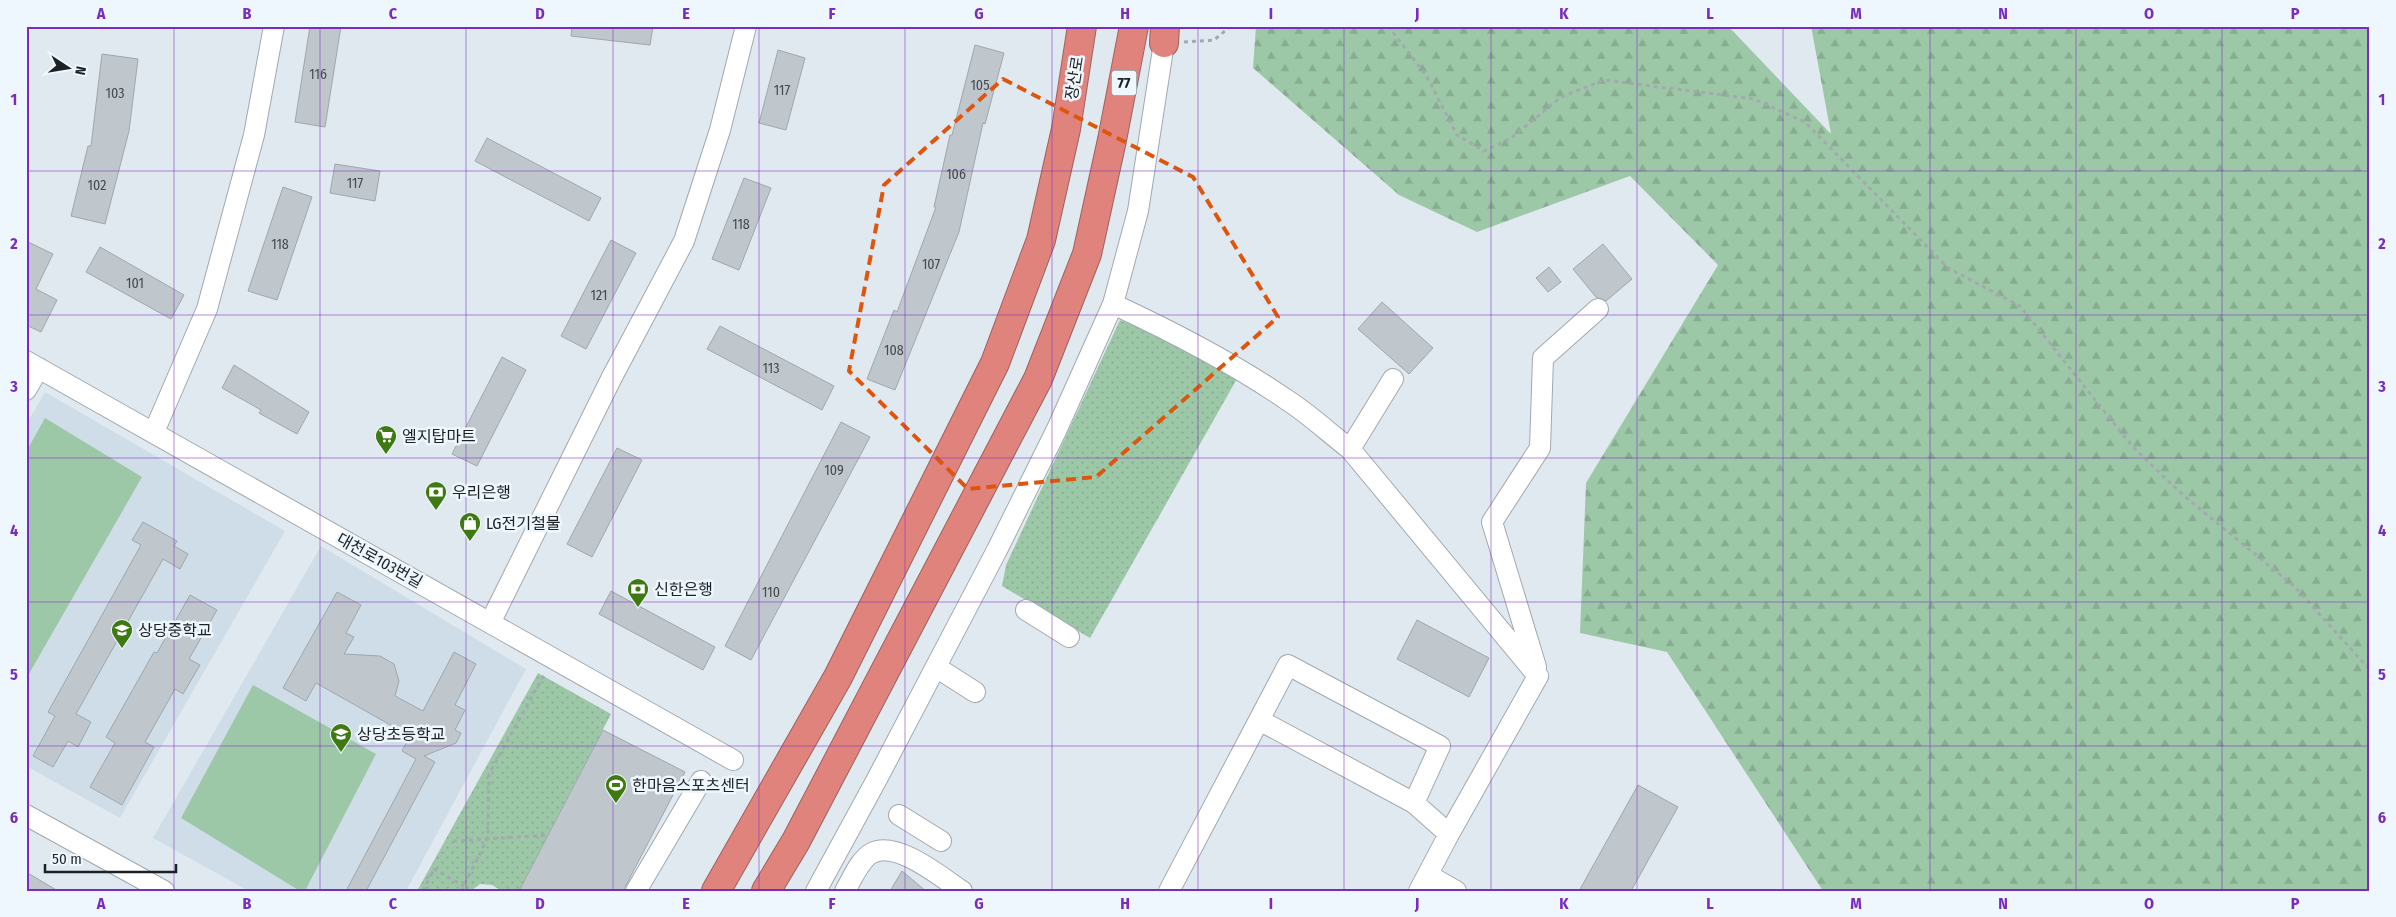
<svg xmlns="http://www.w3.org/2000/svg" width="2396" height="917" font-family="'Fira Sans Condensed','Noto Sans KR',sans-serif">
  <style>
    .built { fill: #cedde8 }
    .green { fill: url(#green-dots) }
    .forest { fill: url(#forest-firs) }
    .pitch { fill: #9dc8a8 }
    .building { fill: #bfc7cd; stroke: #9fa7ad }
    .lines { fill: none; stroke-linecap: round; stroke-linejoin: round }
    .minor-casing { stroke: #a1a9af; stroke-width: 22 }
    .highway-casing { stroke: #9c615e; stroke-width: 30 }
    .path { stroke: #a3a9af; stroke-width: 3; stroke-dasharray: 4 4; stroke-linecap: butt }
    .minor { stroke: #fff; stroke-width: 20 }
    .highway { stroke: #e0837d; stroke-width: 28 }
    .marked { fill: none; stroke: #de560d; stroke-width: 4; stroke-dasharray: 10 6; stroke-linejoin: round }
    .grid { fill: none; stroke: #7b2cbf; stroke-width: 1; stroke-opacity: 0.55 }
    .labels { text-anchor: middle; stroke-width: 5; stroke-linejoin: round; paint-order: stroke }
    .number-label { font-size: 14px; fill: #464a4e }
    .shield { fill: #eef7fd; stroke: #5c6165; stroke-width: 1 }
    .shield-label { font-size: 15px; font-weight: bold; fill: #1e2124 }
    .street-label { font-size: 16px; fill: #1e2124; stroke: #eef7fd }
    .poi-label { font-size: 16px; fill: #1e2124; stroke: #eef7fd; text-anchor: start }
    .neatline { fill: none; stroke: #7b2cbf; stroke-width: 2 }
    .grid-label { font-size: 16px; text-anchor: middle; font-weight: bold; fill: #7b2cbf }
  </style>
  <defs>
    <pattern id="green-dots" width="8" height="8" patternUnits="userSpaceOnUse" patternTransform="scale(1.25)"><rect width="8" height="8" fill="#9dc8a8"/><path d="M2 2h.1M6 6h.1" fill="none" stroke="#87ac90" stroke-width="1.8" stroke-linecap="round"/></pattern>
    <pattern id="forest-firs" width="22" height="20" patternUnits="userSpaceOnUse" patternTransform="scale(1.25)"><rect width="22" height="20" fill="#9dc8a8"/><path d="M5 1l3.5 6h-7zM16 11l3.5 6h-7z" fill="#87ac90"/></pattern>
  </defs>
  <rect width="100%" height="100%" fill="#e1e9f0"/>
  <path class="built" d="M45,392L285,531L120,818L26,766V425Z
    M321,546L526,669L406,891H249L153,838Z"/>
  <path class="green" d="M1120,320L1181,344L1238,377L1090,638L1002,586L1006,565Z
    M538,673L611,714L519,891H502L492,885L480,884L471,891H417Z"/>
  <path class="forest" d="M1256,26H1728L1831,134L1811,26H2370V891H1823L1667,652L1580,633L1586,483L1718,265L1630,176L1477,232L1399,195L1253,68Z"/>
  <path class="pitch" d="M45,418L142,477L26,679V452Z
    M253,685L376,754L305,891H300L181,818Z"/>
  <path class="building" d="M310,26H341L325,127L295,122Z
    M572,26H653L650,45L571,36Z
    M975,45L1004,53L985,124L983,123L959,232L895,390L867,379L894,310L897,312L936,207H934L950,135H952Z
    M778,50L805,58L786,130L759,123Z
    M102,54L138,59L129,131L105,224L71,216L88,146H91Z
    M487,138L601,198L589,221L475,161Z
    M335,164L380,171L375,201L330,193Z
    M744,178L771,188L739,270L712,259Z
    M283,187L312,197L277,300L248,291Z
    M611,240L636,253L586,349L561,336Z
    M26,241L53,254L36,289L57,300L41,332L26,325Z
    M1603,244L1632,279L1606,301L1596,297L1573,269Z
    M100,247L184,295L171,319L86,272Z
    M1549,267L1561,282L1548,292L1536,278Z
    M1382,302L1433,348L1409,374L1358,329Z
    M720,326L834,386L822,410L707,349Z
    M502,357L526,370L477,466L452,454Z
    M234,365L309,412L297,434L259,413L261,410L222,388Z
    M841,422L870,437L751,660L725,646Z
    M617,448L642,460L592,557L567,544Z
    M143,522L177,541L174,546L188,554L180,569L163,559L76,714L91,722L78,747L68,741L53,767L33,756L55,716L48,712L141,545L132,540Z
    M611,591L715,647L703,670L599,614Z
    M337,592L361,605L346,633L354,637L344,654L380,656L394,664L399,681L395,696L423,711L454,652L476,664L455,705L465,710L455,730L461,733L456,743L424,756L435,762L366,891H346L416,759L402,751L410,736L316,683L306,701L283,688Z
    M190,595L217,610L189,659L200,665L183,694L175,689L145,742L154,747L122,805L90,787L115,743L106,737L154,652L157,653Z
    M1417,620L1489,658L1469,697L1397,659Z
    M603,730L685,772L623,891H519Z
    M1638,785L1678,807L1631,891H1579Z
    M902,871L926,891H890Z
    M26,872L58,891H26Z"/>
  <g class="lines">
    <g class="minor-casing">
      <path id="minor" d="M1113,304C1173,332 1232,362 1287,400C1309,414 1329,433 1350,449
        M26,361L733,760
        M26,390L39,368
        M154,432L207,309L254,135L274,26
        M1026,610L1069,637
        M490,623L611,379L684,241L720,130L746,26
        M936,667L975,692
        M1536,667L1492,522L1540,448L1543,358L1598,309
        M1259,720L1414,803
        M26,815L164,891
        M899,815L941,841
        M1428,875L1456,891
        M636,891L701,781
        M816,891L877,779L997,550L1056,431L1113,304L1138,211L1164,43
        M845,891C852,879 860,859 872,853C897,840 942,878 962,891
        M1169,891L1288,665L1440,746L1414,803L1449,834L1538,676L1350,449L1393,379
        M1419,891L1449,834"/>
    </g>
    <g class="highway-casing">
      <path id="highway" d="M1164,43L1165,26
        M716,891L838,677L995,363L1041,240L1066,129L1082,26
        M766,891L796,841L1038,379L1087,254L1112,140L1134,26"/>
    </g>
    <path class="path" d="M1388,26L1426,75L1457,135L1484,151L1510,139L1561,97L1604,80L1754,99L1805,122L1948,268L2020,306L2132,446L2183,495L2295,587L2370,670
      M1184,42L1214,40L1231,26
      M453,841L548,835
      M423,891L434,869L464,886
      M461,891L488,838L489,774L544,675"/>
    <use href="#minor" class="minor"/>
    <use href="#highway" class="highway"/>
  </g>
  <path class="marked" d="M1003,79L1193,177L1278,317L1096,477L968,489L849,371L884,185Z"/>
  <path class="grid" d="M174,26V891M320,26V891M466,26V891M613,26V891M759,26V891M905,26V891M1052,26V891M1198,26V891M1344,26V891M1491,26V891M1637,26V891M1783,26V891M1930,26V891M2076,26V891M2222,26V891M26,171H2370M26,315H2370M26,458H2370M26,602H2370M26,746H2370"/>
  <defs>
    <g id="supermarket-pin" transform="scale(1.125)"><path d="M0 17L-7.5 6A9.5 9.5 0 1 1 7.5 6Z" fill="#3f7912" stroke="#eef7fd"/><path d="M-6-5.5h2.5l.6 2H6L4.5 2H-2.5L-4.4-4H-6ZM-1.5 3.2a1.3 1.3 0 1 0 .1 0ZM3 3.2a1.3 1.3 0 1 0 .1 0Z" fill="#fff"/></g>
    <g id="bank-pin" transform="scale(1.125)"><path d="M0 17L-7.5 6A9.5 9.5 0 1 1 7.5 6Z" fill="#3f7912" stroke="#eef7fd"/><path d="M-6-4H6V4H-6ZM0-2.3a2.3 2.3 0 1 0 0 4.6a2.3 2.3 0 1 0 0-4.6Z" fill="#fff"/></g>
    <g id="shop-pin" transform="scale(1.125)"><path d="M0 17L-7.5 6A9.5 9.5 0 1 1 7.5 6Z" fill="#3f7912" stroke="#eef7fd"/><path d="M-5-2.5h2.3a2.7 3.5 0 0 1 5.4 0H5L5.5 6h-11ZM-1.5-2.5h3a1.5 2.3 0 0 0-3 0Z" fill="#fff"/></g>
    <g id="school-pin" transform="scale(1.125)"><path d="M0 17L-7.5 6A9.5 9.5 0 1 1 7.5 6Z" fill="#3f7912" stroke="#eef7fd"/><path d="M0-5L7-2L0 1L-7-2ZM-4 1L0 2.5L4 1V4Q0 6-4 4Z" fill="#fff"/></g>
    <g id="stadium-pin" transform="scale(1.125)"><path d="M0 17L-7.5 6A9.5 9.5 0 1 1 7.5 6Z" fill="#3f7912" stroke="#eef7fd"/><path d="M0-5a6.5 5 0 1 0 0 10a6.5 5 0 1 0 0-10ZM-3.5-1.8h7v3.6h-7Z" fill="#fff"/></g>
  </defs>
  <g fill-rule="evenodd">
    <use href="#supermarket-pin" x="386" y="436"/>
    <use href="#bank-pin" x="436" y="492"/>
    <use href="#shop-pin" x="470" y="523"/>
    <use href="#bank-pin" x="638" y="589"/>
    <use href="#school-pin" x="122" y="630"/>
    <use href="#school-pin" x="341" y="734"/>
    <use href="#stadium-pin" x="616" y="785"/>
  </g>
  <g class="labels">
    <g class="number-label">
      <text x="318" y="79">116</text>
      <text x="980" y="90">105</text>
      <text x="782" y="95">117</text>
      <text x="115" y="98">103</text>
      <text x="956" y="179">106</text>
      <text x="355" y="188">117</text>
      <text x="97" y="190">102</text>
      <text x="741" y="229">118</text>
      <text x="280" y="249">118</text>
      <text x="931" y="269">107</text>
      <text x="135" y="288">101</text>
      <text x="599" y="300">121</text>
      <text x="894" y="355">108</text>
      <text x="771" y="373">113</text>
      <text x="834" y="475">109</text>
      <text x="771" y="597">110</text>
    </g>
    <rect class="shield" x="1111.5" y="70.5" width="25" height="25" rx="4"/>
    <g class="shield-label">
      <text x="1124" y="88">77</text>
    </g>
    <g class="street-label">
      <text transform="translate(1074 78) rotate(-81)" y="6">장산로</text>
      <text transform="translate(380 560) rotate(29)" y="6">대천로103번길</text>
    </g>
    <g class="poi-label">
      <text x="402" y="442">엘지탑마트</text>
      <text x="452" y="498">우리은행</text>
      <text x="486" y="529">LG전기철물</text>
      <text x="654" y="595">신한은행</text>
      <text x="138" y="636">상당중학교</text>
      <text x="357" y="740">상당초등학교</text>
      <text x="632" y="791">한마음스포츠센터</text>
    </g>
  </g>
  <rect width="2396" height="917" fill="none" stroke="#eef7fd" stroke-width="55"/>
  <g transform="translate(68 68) rotate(102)" stroke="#eef7fd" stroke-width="4" paint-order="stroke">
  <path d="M0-4L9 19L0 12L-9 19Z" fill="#1e2124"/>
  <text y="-8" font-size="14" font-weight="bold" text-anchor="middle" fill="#1e2124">N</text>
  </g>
  <path d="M45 864v8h131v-8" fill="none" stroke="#1e2124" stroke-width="2.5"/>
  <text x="52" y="864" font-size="15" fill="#1e2124" stroke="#eef7fd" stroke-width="4" paint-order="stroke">50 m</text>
  <rect x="28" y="28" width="2340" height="862" class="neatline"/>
  <g class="grid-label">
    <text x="101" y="19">A</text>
    <text x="247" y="19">B</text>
    <text x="393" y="19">C</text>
    <text x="540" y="19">D</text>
    <text x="686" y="19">E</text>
    <text x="832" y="19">F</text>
    <text x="979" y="19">G</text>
    <text x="1125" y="19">H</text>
    <text x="1271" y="19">I</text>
    <text x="1417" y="19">J</text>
    <text x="1564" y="19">K</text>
    <text x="1710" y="19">L</text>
    <text x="1856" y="19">M</text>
    <text x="2003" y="19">N</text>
    <text x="2149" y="19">O</text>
    <text x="2295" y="19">P</text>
    <text x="14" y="105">1</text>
    <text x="2382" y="105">1</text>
    <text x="14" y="249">2</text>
    <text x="2382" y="249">2</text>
    <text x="14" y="392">3</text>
    <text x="2382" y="392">3</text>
    <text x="14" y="536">4</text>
    <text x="2382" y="536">4</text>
    <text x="14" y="680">5</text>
    <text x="2382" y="680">5</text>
    <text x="14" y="823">6</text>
    <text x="2382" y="823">6</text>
    <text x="101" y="909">A</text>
    <text x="247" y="909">B</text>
    <text x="393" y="909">C</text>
    <text x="540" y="909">D</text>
    <text x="686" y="909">E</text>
    <text x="832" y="909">F</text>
    <text x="979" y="909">G</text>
    <text x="1125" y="909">H</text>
    <text x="1271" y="909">I</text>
    <text x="1417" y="909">J</text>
    <text x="1564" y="909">K</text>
    <text x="1710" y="909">L</text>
    <text x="1856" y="909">M</text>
    <text x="2003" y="909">N</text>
    <text x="2149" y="909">O</text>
    <text x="2295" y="909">P</text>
  </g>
</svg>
